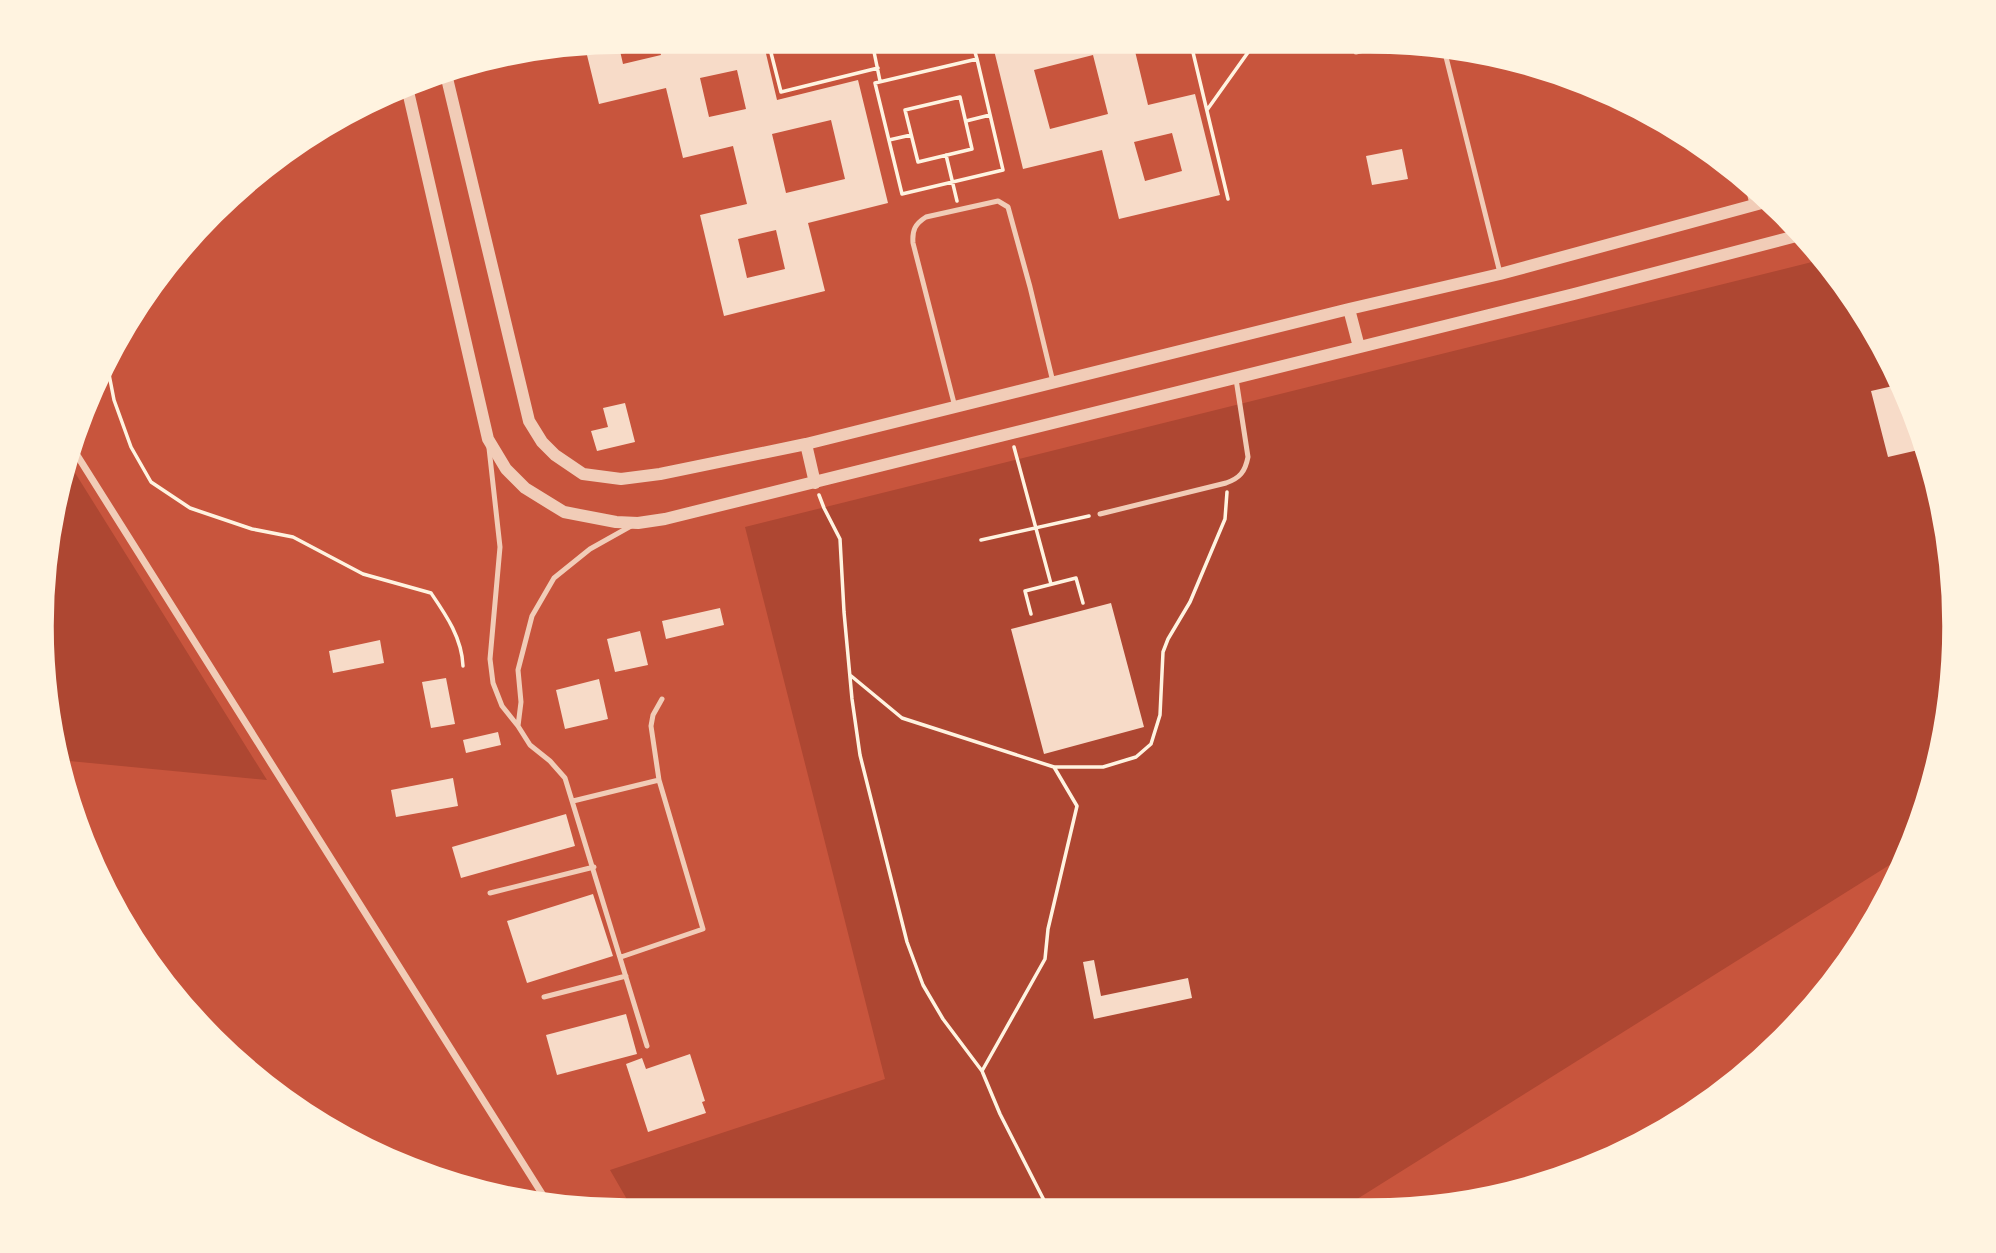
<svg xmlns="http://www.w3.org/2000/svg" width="1996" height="1253" font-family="'PT Sans',sans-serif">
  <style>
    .green { fill: #ae4732 }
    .building { fill: #f7dbc8; fill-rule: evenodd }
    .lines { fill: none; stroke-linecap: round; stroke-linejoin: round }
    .path { stroke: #fff3e0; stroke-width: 3.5 }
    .service { stroke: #f1ccb7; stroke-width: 5 }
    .minor { stroke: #f1ccb7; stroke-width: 7 }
    .tertiary { stroke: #f1ccb7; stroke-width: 12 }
    .rim { fill: none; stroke: #fff3e0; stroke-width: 3.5 }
  </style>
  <rect width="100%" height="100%" fill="#c8553d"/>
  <path class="green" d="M1824,259L1877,334L1925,438L1951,550L1954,665L1936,779L1907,854L1338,1211L632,1208L610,1170L885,1079L745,527Z
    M67,460L267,780L59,760L41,589Z"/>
  <path class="building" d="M657,40L691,41L693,48L723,41H763L777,100L858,80L888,203L808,223L825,291L724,316L700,215L747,204L733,146L683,158L666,88L599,104L585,47L618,42L623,64L661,55ZM737,70L746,109L709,117L700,78ZM831,120L845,179L786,193L772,134ZM776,230L785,269L747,278L738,239Z
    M1008,43H1145L1134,47L1148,105L1195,94L1220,195L1119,219L1102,150L1023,169L993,46ZM1093,55L1108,114L1050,129L1034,70ZM1172,133L1182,171L1145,181L1134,142Z
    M1402,149L1408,179L1372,185L1366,156Z
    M1895,374L1925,438L1927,448L1888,457L1871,391L1893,386L1891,375Z
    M625,403L635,442L597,451L591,431L608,427L603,408Z
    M1111,603L1144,727L1044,754L1011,629Z
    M720,608L724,625L666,639L662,621Z
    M640,631L648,665L615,672L607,639Z
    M380,640L384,663L333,673L329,651Z
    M446,678L455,724L431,728L422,682Z
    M599,679L608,719L565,729L556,690Z
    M498,732L501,745L466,753L463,740Z
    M453,778L458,806L396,817L391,790Z
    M566,814L575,846L461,878L452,847Z
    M593,894L613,956L527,983L507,921Z
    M1094,960L1101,996L1188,978L1192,998L1094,1019L1083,962Z
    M626,1014L637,1054L557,1075L546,1035Z
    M690,1054L705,1101L702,1102L706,1113L648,1132L626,1064L642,1058L646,1069Z"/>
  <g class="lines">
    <path class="path" d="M695,41H697
      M768,41L781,92L878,68
      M872,42L880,81
      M972,42L977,59
      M1191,44L1228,199
      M977,59L1003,170L902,194L875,83Z
      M960,97L972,149L918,162L905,110Z
      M1207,110L1254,44
      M966,121L990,115
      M889,140L911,135
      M946,155L957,201
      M108,369L114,400L131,447L151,482L190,508L252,529L293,537L363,574L431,593C446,615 462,638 463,666
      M1014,447L1051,584
      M819,495L824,508L840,539L844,612L852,699L860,755L907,942L923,985L943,1019L982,1071L1000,1114L1049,1210
      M981,540L1089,516
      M1031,614L1025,591L1076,578L1083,603
      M850,675L902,718L1054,767L1077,806L1048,929L1045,959L982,1071
      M1055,767H1103L1136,757L1151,744L1160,715L1163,652L1168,639L1190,602L1225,519L1227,492"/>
    <path class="service" d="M1443,45L1500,273
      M1356,52L1383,45
      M1746,180L1752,204
      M955,407L913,243C912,230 915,224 926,217L998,201L1008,207L1030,287L1053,382
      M489,448L500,547L490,659L493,683L502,706L518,726L530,745L550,761L565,778L647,1046
      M1100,514L1226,483C1240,478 1245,472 1248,457L1236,379
      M518,726L521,702L518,670L532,616L554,578L590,549L631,526
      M573,801L659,780
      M490,893L594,867
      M621,957L703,929L659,780L651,726L653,715L662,699
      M544,997L626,976"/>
    <path class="minor" d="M70,444L551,1208"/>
    <path class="tertiary" d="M445,70L529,421L542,442L555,455L583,474L621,479L660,474L806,444L1349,309L1500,274L1769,201
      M407,87L488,439L506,469L525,488L564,512L616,522L638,523L665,519L1574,294L1804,234
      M1349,309L1359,347
      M806,444L815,483"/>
  </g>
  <path d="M0 0H1996V1253H0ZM626 52H1370A574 574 0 0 1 1944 626V626A574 574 0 0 1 1370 1200H626A574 574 0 0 1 52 626V626A574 574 0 0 1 626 52Z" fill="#fff3e0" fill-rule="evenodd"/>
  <path class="rim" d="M626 52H1370A574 574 0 0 1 1944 626V626A574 574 0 0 1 1370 1200H626A574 574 0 0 1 52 626V626A574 574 0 0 1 626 52Z"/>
</svg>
